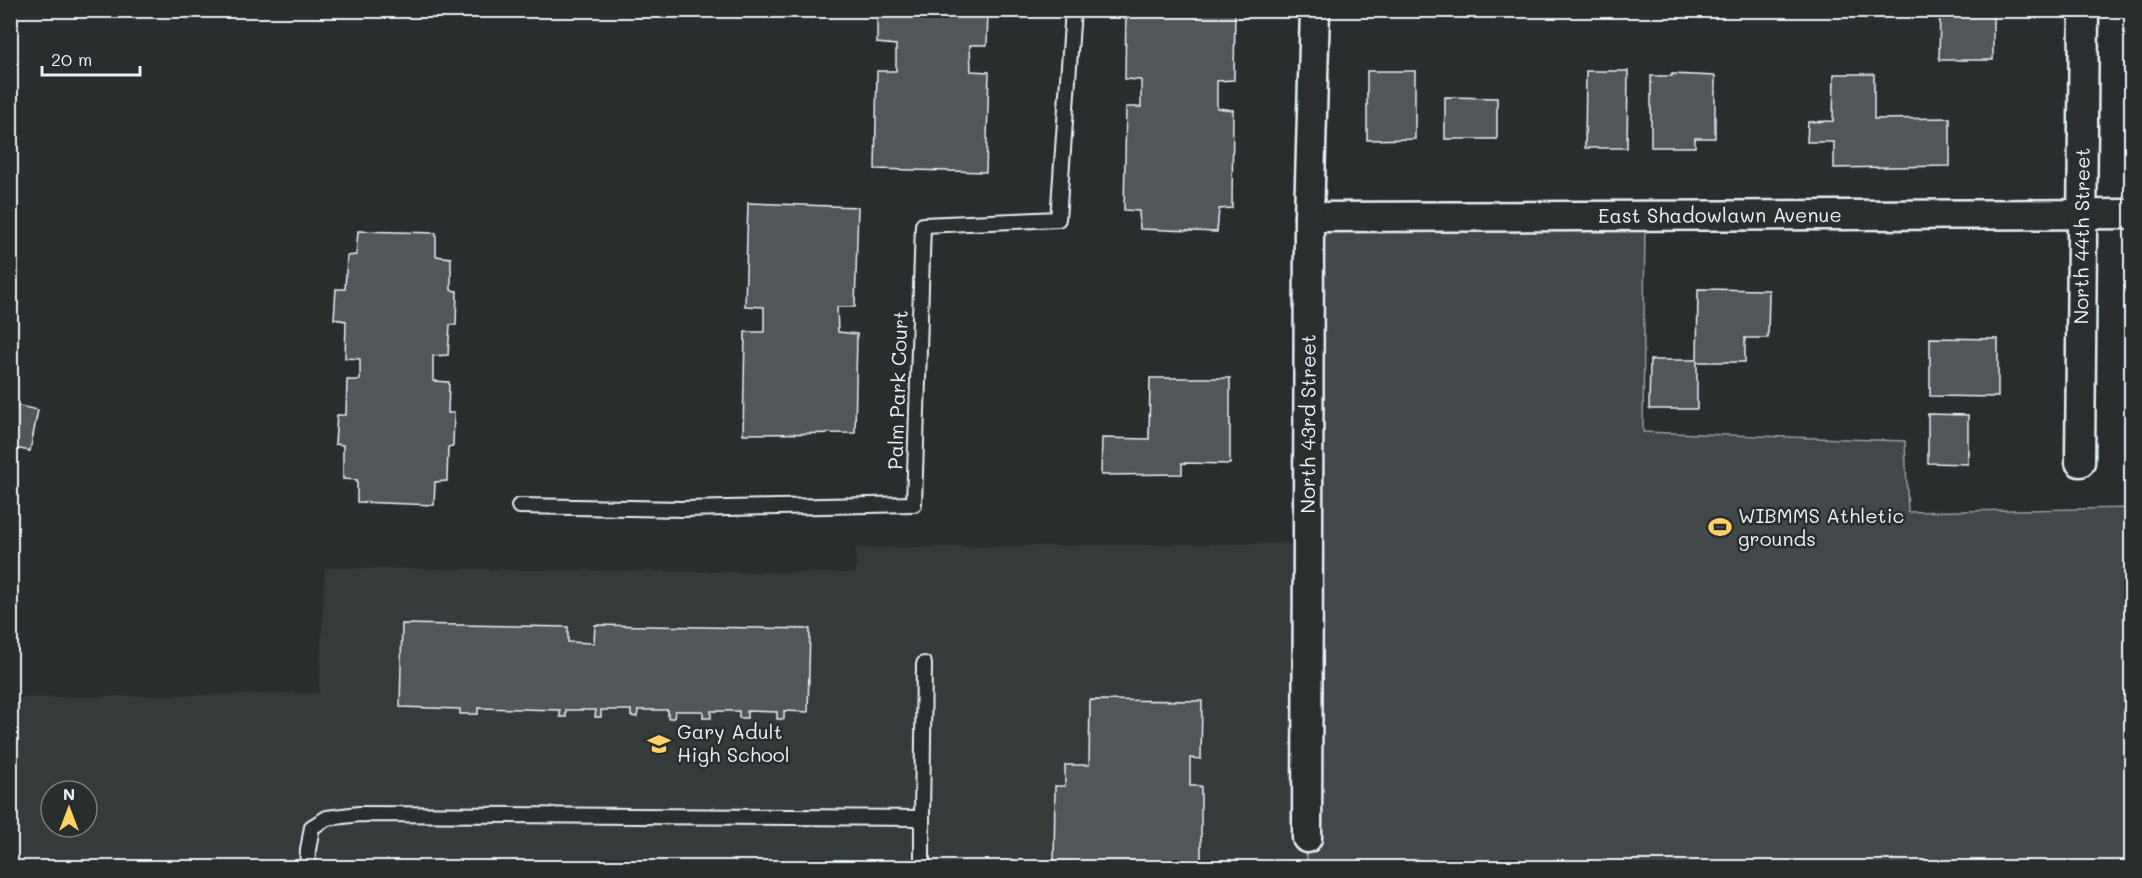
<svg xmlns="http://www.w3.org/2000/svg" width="2142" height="878" font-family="Mali,sans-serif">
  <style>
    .built { fill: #363a3b; fill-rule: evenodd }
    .garden { fill: #424648; stroke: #959ca0; stroke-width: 1.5 }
    .building { fill: #535759; stroke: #e8f1f8; stroke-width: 1.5 }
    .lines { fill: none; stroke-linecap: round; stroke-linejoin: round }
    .service-casing { stroke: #e8f1f8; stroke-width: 18 }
    .minor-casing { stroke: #e8f1f8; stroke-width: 33 }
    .service { stroke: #2a2d2e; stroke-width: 14 }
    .minor { stroke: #2a2d2e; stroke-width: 28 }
    .labels { text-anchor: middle; stroke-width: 5; stroke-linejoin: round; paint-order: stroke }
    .street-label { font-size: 20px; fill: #e8f1f8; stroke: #2a2d2e }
    .poi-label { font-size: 20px; fill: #e8f1f8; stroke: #2a2d2e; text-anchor: start }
  </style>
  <rect width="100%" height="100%" fill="#2a2d2e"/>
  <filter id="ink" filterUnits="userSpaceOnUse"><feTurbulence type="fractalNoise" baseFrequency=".0167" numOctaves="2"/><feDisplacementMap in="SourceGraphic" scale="12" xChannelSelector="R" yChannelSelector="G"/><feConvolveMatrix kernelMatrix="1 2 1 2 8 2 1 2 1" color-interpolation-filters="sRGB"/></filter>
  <g filter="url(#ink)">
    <path class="built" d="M1645,216L1643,432L1905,441L1908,512L2131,508V867H11L10,698L319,693L325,568L856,573V548L1308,543ZM51,791H87V827H51Z"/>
    <path class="garden" d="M1645,216L1643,432L1905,441L1908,512L2131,508V867L1307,868L1309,217Z"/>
    <path class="building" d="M877,10H988L987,45H970L971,71L989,72L986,172L875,169L877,71H896V45L877,43Z
      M1126,10H1235L1234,80L1217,81V108L1233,110L1232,208L1219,209L1217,232L1140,229L1139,211L1124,210L1126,107H1141V80L1125,79Z
      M1940,10H1993V60H1939Z
      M1367,71H1415V139L1367,140Z
      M1586,71H1628L1627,148H1585Z
      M1672,74L1715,76V138H1695V147H1651V76H1672Z
      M1834,74H1874V119L1950,118V166L1834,168V142H1807L1808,122L1833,121Z
      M1445,97L1497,98V139H1445Z
      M748,203L858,207L855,307H837L838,332L857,334L855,433L743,434L745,332H764V307L745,306Z
      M358,231L436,233V256L451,258V290L457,291L456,325H450L448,355L433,356V381L449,382L448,413H454L453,446L448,447L447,481L435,482L434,505L357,502V480L343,479V445L335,444L337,415H346L347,380H360V359L345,358L346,321L334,319L336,289H345L347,256L356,255Z
      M1698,289L1769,290L1768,338H1745V362H1697Z
      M1930,338L1998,339V397L1930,396Z
      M1650,360H1697V409H1649Z
      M1150,378H1230V464L1182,463V474L1101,475L1102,438L1149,439Z
      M10,404L38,410L30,451L10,447Z
      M1928,414L1968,415V464L1928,463Z
      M402,624L568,627V642L594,643L595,625L810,629L808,712L784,711V719H777V712L747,711V718H739V711H711V718H703V711H675L674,718H668V710H638L637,717L631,716V710H601V717H595L596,710H566V717H560V710L478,708V714H460V709L400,707Z
      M1090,700L1202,701L1201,759L1190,758V786H1201V868H1054L1055,786H1065V765H1089Z"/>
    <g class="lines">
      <g class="service-casing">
        <path id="service" d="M519,506L684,509L914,504L923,225L1058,219L1073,10
          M922,818L924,664
          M307,868L308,850L312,827L327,818L359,814L922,818V868"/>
      </g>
      <g class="minor-casing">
        <g id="minor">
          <path id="s1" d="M1309,217L2132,214"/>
          <path id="s2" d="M2080,462L2084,10"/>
          <path id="s3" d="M1307,838L1309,217L1315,10"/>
        </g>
      </g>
      <use href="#service" class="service"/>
      <use href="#minor" class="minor"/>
    </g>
  </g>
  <defs>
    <g id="stadium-bare" transform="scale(1.8)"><path d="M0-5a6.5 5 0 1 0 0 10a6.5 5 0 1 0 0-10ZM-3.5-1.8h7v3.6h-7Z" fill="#ffd166" stroke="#2a2d2e" stroke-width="2.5" paint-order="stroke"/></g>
    <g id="school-bare" transform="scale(1.8)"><path d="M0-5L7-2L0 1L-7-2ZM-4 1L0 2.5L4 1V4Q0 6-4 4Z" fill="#ffd166" stroke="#2a2d2e" stroke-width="2.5" paint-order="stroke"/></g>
  </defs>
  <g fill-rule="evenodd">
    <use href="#stadium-bare" x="1720" y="527"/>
    <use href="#school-bare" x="659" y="744"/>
  </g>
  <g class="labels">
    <g class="street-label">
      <text dy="7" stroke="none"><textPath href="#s1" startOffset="411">East Shadowlawn Avenue</textPath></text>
      <text dy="7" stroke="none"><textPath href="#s2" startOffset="226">North 44th Street</textPath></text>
      <text transform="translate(898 390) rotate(-88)" y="7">Palm Park Court</text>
      <text dy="7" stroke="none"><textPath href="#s3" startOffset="414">North 43rd Street</textPath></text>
    </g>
    <g class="poi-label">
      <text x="1738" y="523">WIBMMS Athletic<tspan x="1738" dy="23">grounds</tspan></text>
      <text x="677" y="739">Gary Adult<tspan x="677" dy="23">High School</tspan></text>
    </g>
  </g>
  <rect width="2142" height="878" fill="none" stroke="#2a2d2e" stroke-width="36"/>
  <rect x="18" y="18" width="2106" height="842" fill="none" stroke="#e8f1f8" stroke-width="2" filter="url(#ink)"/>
  <g transform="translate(69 809)"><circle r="28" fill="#2a2d2e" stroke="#767b7f" stroke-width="1.5"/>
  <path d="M0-4.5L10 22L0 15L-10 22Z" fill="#ffd166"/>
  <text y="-9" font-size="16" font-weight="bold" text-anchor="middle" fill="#e8f1f8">N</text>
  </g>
  <path d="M42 66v9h98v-9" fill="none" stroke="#e8f1f8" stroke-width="3"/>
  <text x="51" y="66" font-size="18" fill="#e8f1f8" stroke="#2a2d2e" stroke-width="4.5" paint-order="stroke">20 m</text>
</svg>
